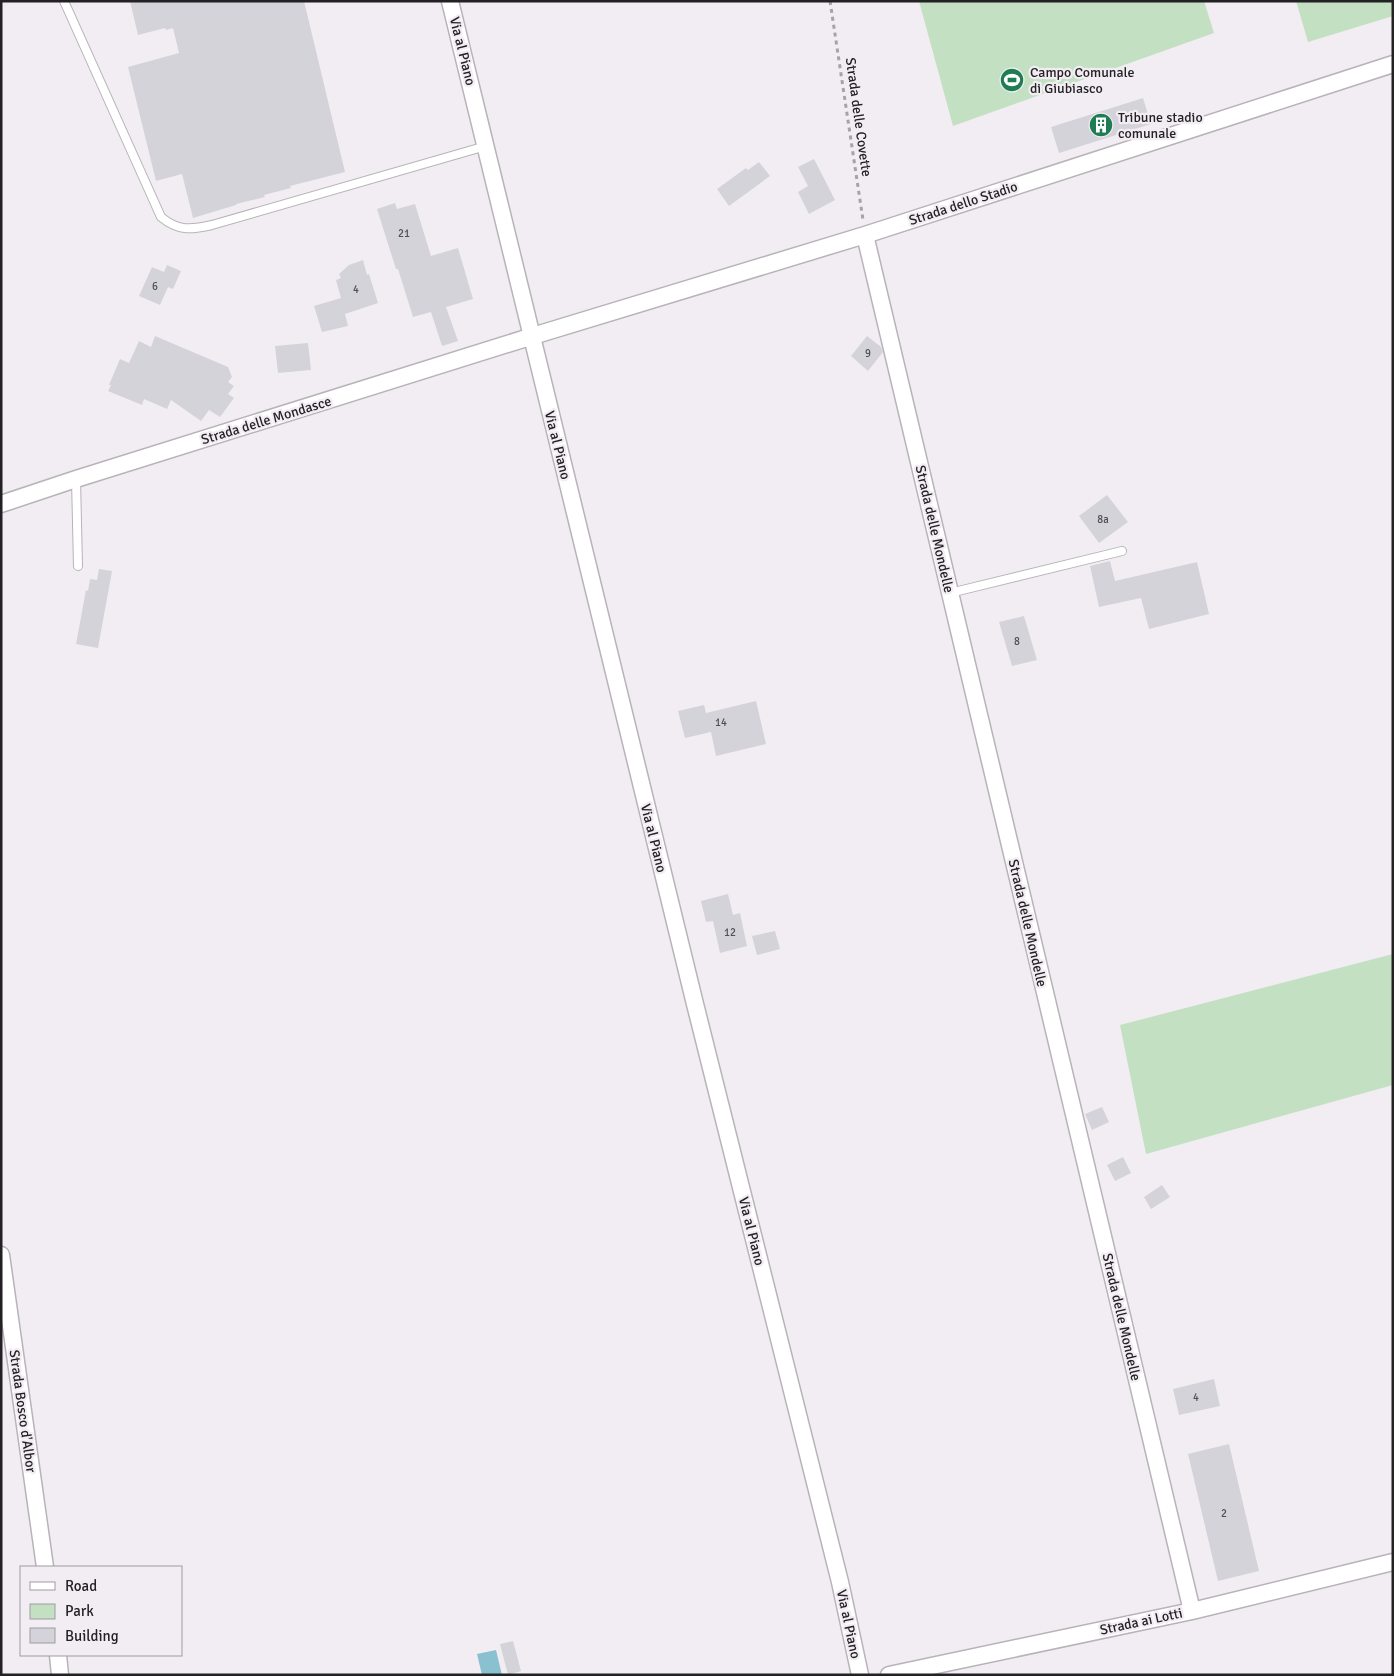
<svg xmlns="http://www.w3.org/2000/svg" width="1394" height="1676" font-family="Signika,sans-serif">
  <style>
    .green { fill: #c3e0c3 }
    .water { fill: #89c1d0 }
    .building { fill: #d4d3da }
    .lines { fill: none; stroke-linecap: round; stroke-linejoin: round }
    .service-casing { stroke: #b8b3b9; stroke-width: 10 }
    .minor-casing { stroke: #b8b3b9; stroke-width: 19 }
    .path { stroke: #a6a3a7; stroke-width: 3; stroke-dasharray: 4 4; stroke-linecap: butt }
    .service { stroke: #fff; stroke-width: 8 }
    .minor { stroke: #fff; stroke-width: 16 }
    .labels { text-anchor: middle; stroke-width: 4.5; stroke-linejoin: round; paint-order: stroke }
    .number-label { font-size: 11px; fill: #4f4e51 }
    .street-label { font-size: 14px; fill: #232123; stroke: #f2edf3 }
    .poi-label { font-size: 14px; fill: #232123; stroke: #f2edf3; text-anchor: start }
  </style>
  <rect width="100%" height="100%" fill="#f2edf3"/>
  <path class="green" d="M919,1H1204L1214,33L953,126Z
    M1296,1H1393V16L1308,42Z
    M1393,954V1085L1146,1154L1120,1025Z"/>
  <path class="water" d="M496,1650L502,1675H482L477,1654Z"/>
  <path class="building" d="M130,1H304L345,172L290,186L291,188L264,195L265,197L236,204V205L193,218L182,174L156,181L128,67L179,53L173,28L166,30L165,28L138,35Z
    M1143,98L1151,124L1059,153L1051,127Z
    M814,159L835,200L809,214L798,192L808,186L798,167Z
    M759,162L770,176L729,206L717,189L746,168L748,170Z
    M395,203L397,209L415,204L431,256L458,248L473,299L446,307L458,341L442,346L431,312L413,317L398,269H396L377,209Z
    M363,260L367,275L369,274L378,303L345,314L348,326L322,332L314,306L341,298L336,280L341,278L339,274L349,265Z
    M167,265L181,271L173,289L168,287L160,305L139,296L152,267L164,272Z
    M155,336L228,367L232,377L228,382L234,386L228,394L234,398L220,417L209,410L201,421L171,400L167,409L144,399L142,405L108,391L111,385H109L120,359L129,363L139,341L151,347Z
    M867,336L881,347L883,352L868,371L851,356Z
    M308,343L311,370L278,373L275,346Z
    M1107,495L1128,522L1099,543L1079,516Z
    M1110,561L1115,581L1197,562L1209,614L1149,629L1141,598L1099,607L1090,566Z
    M99,569L112,571L98,648L76,644L86,590L88,591L90,579L97,580Z
    M1024,616L1037,660L1012,666L999,622Z
    M756,701L766,744L716,756L711,732L685,738L678,711L704,705L706,713Z
    M728,894L733,915L740,913L747,946L720,953L713,921L706,922L701,901Z
    M775,931L780,949L757,955L752,936Z
    M1102,1107L1109,1122L1092,1130L1085,1114Z
    M1123,1157L1131,1173L1115,1181L1107,1165Z
    M1162,1185L1170,1197L1151,1209L1144,1197Z
    M1214,1379L1220,1406L1179,1415L1173,1389Z
    M1229,1444L1259,1571L1218,1581L1188,1454Z
    M513,1641L521,1671L508,1675L500,1644Z"/>
  <g class="lines">
    <g class="service-casing">
      <path id="service" d="M64,1L161,217C178,231 190,230 212,225L486,146
        M76,479L78,566
        M950,593L1122,551"/>
    </g>
    <g class="minor-casing">
      <path id="minor" d="M450,1L695,1004L840,1582L860,1675
        M865,235L1192,1611
        M1,504L76,479L536,335L865,235L1393,64
        M1,1255L45,1567
        M58,1655L60,1675
        M889,1675L1192,1611L1393,1562"/>
    </g>
    <path class="path" d="M830,1L863,220"/>
    <use href="#service" class="service"/>
    <use href="#minor" class="minor"/>
  </g>
  <defs>
    <g id="stadium-disc" transform="scale(1.25)"><circle r="9.5" fill="#1f7d53" stroke="#f2edf3"/><path d="M0-5a6.5 5 0 1 0 0 10a6.5 5 0 1 0 0-10ZM-3.5-1.8h7v3.6h-7Z" fill="#fff"/></g>
    <g id="building-disc" transform="scale(1.25)"><circle r="9.5" fill="#1f7d53" stroke="#f2edf3"/><path d="M-4-6H4V6H1V3H-1V6H-4ZM-2.5-4.3h1.7v1.8h-1.7ZM.8-4.3h1.7v1.8H.8ZM-2.5-1h1.7V.8h-1.7ZM.8-1h1.7V.8H.8Z" fill="#fff"/></g>
  </defs>
  <g fill-rule="evenodd">
    <use href="#stadium-disc" x="1012" y="80"/>
    <use href="#building-disc" x="1101" y="125"/>
  </g>
  <g class="labels">
    <g class="number-label">
      <text x="404" y="237">21</text>
      <text x="155" y="290">6</text>
      <text x="356" y="293">4</text>
      <text x="868" y="357">9</text>
      <text x="1103" y="523">8a</text>
      <text x="1017" y="645">8</text>
      <text x="721" y="726">14</text>
      <text x="730" y="936">12</text>
      <text x="1196" y="1401">4</text>
      <text x="1224" y="1517">2</text>
    </g>
    <g class="street-label">
      <text transform="translate(463 51) rotate(76)" y="5">Via al Piano</text>
      <text transform="translate(859 117) rotate(82)" y="5">Strada delle Covette</text>
      <text transform="translate(963 203) rotate(-18)" y="5">Strada dello Stadio</text>
      <text transform="translate(266 420) rotate(-17)" y="5">Strada delle Mondasce</text>
      <text transform="translate(558 445) rotate(76)" y="5">Via al Piano</text>
      <text transform="translate(935 529) rotate(77)" y="5">Strada delle Mondelle</text>
      <text transform="translate(654 838) rotate(76)" y="5">Via al Piano</text>
      <text transform="translate(1028 923) rotate(77)" y="5">Strada delle Mondelle</text>
      <text transform="translate(752 1231) rotate(76)" y="5">Via al Piano</text>
      <text transform="translate(1122 1317) rotate(77)" y="5">Strada delle Mondelle</text>
      <text transform="translate(23 1411) rotate(82)" y="5">Strada Bosco d'Albor</text>
      <text transform="translate(1141 1621) rotate(-12)" y="5">Strada ai Lotti</text>
      <text transform="translate(849 1624) rotate(78)" y="5">Via al Piano</text>
    </g>
    <g class="poi-label">
      <text x="1030" y="77">Campo Comunale<tspan x="1030" dy="16">di Giubiasco</tspan></text>
      <text x="1118" y="122">Tribune stadio<tspan x="1118" dy="16">comunale</tspan></text>
    </g>
  </g>
  <rect width="1394" height="1676" fill="none" stroke="#232123" stroke-width="5"/>
  <rect x="20" y="1566" width="162" height="90" fill="#f2edf3" stroke="#9f9ba0"/>
  <rect x="30" y="1582" width="25" height="8" fill="#ffffff" stroke="#9f9ba0"/>
  <text x="65" y="1591" font-size="15" fill="#232123">Road</text>
  <rect x="30" y="1604" width="25" height="15" fill="#c3e0c3" stroke="#9f9ba0"/>
  <text x="65" y="1616" font-size="15" fill="#232123">Park</text>
  <rect x="30" y="1628" width="25" height="15" fill="#d4d3da" stroke="#9f9ba0"/>
  <text x="65" y="1641" font-size="15" fill="#232123">Building</text>
</svg>
